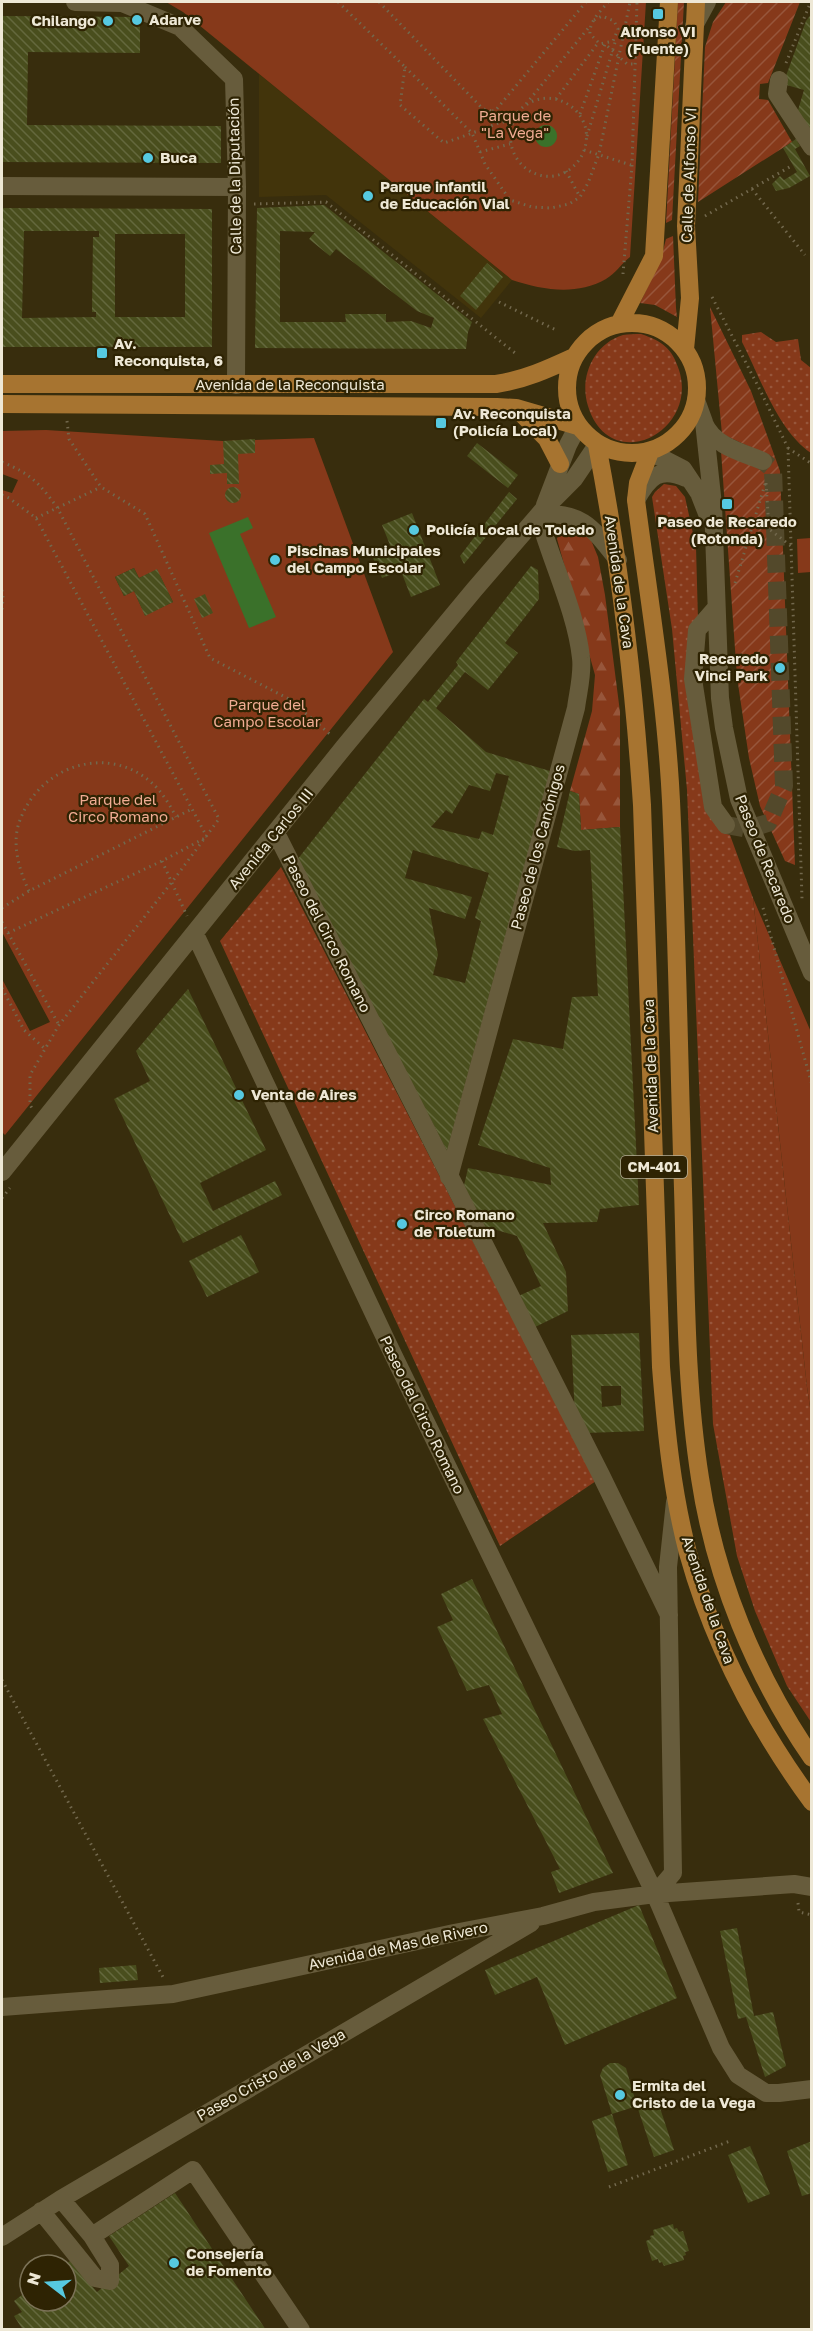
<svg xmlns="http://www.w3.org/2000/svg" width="813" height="2331" font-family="'Golos Text',sans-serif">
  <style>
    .built { fill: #42340b }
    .grass { fill: url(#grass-dots) }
    .forest { fill: url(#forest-firs) }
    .park { fill: #86391a; fill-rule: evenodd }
    .garden { fill: url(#garden-furrows) }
    .water { fill: #3a712a }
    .building { fill: url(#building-back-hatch); fill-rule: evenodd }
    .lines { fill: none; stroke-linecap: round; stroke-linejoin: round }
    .minor-tunnel { stroke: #53492b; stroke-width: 18; stroke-dasharray: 18 9; stroke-linecap: butt }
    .path { stroke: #72684d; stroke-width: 3; stroke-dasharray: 1.5 4.5; stroke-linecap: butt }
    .minor { stroke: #675c3c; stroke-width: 18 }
    .major { stroke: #a77430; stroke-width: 18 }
    .poi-dot { fill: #56c9e0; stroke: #2e2303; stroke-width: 2 }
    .labels { text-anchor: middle; stroke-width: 4.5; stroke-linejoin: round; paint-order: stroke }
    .shield { fill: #2e2303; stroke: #b4ad97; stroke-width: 1.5 }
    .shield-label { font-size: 14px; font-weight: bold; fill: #eee8d6 }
    .poi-label { font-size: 15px; font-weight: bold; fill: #eee8d6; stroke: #2e2303; text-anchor: start }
    .park-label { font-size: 15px; fill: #f1ac93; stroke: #2e2303 }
    .street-label { font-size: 15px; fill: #eee8d6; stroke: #2e2303 }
  </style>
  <defs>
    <pattern id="grass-dots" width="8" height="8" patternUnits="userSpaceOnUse" patternTransform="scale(1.5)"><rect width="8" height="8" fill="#86391a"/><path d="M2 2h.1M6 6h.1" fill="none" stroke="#97563b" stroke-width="1.8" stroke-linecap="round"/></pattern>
    <pattern id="forest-firs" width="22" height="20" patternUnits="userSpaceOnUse" patternTransform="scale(1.5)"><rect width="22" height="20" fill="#86391a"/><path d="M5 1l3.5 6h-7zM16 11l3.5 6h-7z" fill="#97563b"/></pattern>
    <pattern id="garden-furrows" width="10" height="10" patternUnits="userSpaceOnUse" patternTransform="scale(1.5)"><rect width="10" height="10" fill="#86391a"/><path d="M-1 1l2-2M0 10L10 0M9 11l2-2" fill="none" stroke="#97563b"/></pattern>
    <pattern id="building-back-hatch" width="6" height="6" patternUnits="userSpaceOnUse" patternTransform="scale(1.5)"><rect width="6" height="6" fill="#494e1d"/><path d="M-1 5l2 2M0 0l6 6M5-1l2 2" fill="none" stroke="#64683d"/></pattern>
  </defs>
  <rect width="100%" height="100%" fill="#382d0d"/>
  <path class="built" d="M259,74L512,280L481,318L326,195L259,197Z"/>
  <path class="grass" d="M761,332L776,342L798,339L801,360L811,368V453C778,431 760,377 742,342V335Z
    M641,334C662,341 672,348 679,370C699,432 610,477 588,406C579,378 593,344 623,335C628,334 635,334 641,334Z
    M664,484L676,486L685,497L696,547L698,620L691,629L720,830L730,835L753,898L807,1387L811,1414V1722L787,1686L755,1611L737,1556L713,1424L687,790L672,629L652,497L655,492Z
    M281,867L596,1481L500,1546L220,941Z"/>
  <path class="forest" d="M570,522L591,540L598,557L605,595L620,712V827L581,830L579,794L570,791L592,711L595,675L557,539L560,525Z"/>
  <path class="park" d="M166,2H646L630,257C622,263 615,274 606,279C576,296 543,290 512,280L183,12Z
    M46,430L223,441L314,438L393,652L5,1135L2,1132V979L30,1031L50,1022L2,932V490L12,493L18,480L2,474V431ZM134,568L139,578L157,570L173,602L145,615L134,591L124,596L115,577Z
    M811,538V572L798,573L797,539Z
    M753,898L811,1032V1414L807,1387Z"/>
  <path class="garden" d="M678,2H684L672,220L666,223Z
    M726,2H800L768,83L760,84L759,99L768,100L792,142L698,202L705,47L713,22Z
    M673,236L676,308L677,317L655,305L640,303L660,262L666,239Z
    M710,307L751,391L780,471L795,865L785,861L760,806L749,758L737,677L721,451L763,453L722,434Z"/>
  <path class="water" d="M535 136a11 11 0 1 1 22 0a11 11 0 1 1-22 0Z
    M248,517L253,528L240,534L276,617L249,628L209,533Z"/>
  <path class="building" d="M812,13V139L796,117L804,90L783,84L806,21Z
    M2,16L140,17V53L28,52L27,125L221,126V163L2,162Z
    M796,139L800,146L795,149L810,176L789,188L776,191L772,184L780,176L784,180L797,172L783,148Z
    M324,205L472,322L468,332L466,349L255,348L257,208ZM280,231L315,232L309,239L330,256L336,249L417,311L434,318L431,328L411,321L386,322V314H345L346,322H280Z
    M2,208L212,209V347H2ZM24,231H99V237H93L92,312H96V317L22,318ZM115,234H185V317H115Z
    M487,263L503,277L476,310L460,296Z
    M255,439V453L238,454L239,484H227V473L210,474V465L224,464L223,441Z
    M477,443L518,475L508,488L467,456Z
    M225 495a8 8 0 1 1 16 0a8 8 0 1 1-16 0Z
    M509,492L517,499L464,564L460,556Z
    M412,513L440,585L411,597L401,571L382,578L373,558L392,550L382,525Z
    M531,566L538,570L539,599L505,643L518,653L488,690L465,672L436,708L486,752L550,771L447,1151L297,860L424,699L428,702L458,665L456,662ZM496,773L509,776L493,835L482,831L479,839L431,827L446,810L452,814L469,785L490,791ZM413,850L489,873L475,918L481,921L465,983L433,975L438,955L429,908L465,919L472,897L405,878Z
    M134,568L139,578L157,569L173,602L145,616L134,591L124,596L115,577Z
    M205,594L213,613L202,618L194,599Z
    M570,791L579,794L581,830L620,827L639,1205L600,1209L597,1222L543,1223L566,1272L568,1311L531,1329L516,1297L541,1286L517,1236L480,1225L463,1190L468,1168L551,1185L550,1168L478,1145L513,1039L563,1049L572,997L598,996L590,850L575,851L557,847Z
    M188,989L266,1150L200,1183L213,1211L275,1181L282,1195L183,1243L114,1099L150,1081L136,1051Z
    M241,1235L259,1272L207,1297L189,1261Z
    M639,1333L644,1431L585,1433L575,1417L571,1335ZM601,1386H621V1405L602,1407Z
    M472,1579L530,1700L613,1873L559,1893L551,1872L560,1869L483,1719L502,1714L489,1685L467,1691L437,1627L453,1620L441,1594Z
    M639,1905L677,1998L565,2045L537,1977L495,1995L485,1970Z
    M737,1928L754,2016L773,2012L786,2066L765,2077L746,2017L738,2019L720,1931Z
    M136,1965L138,1980L100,1983L99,1968Z
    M610,2063H618L626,2068L637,2106L612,2114L600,2075L603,2068Z
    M657,2099L674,2150L654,2157L637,2106Z
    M612,2114L628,2165L608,2172L592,2121Z
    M812,2141V2193L802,2196L787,2151Z
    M750,2146L770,2194L748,2203L728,2155Z
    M175,2193L266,2330H23L14,2316L22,2312L14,2301L30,2289V2301H66V2265H64L70,2261L97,2292L129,2266L109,2236Z
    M673,2224L674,2229L677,2228L679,2232L683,2231L689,2251L685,2252L686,2255L683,2256L684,2260L664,2266L662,2262L659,2263L658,2259L652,2261L646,2241L651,2239L650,2236L654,2235L653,2230Z"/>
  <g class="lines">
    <path class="minor-tunnel" d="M726,825L748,829L768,823L784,786L773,469L763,461"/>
    <path class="path" d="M338,2L405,67L400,105L444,143C467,135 490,127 512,117C518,114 520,108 526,105C546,91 573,100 583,121C589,133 587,149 579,160C551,198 494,164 515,116
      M379,2L483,109L492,111L510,128
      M594,20L602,16L614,21L618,29L613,41L600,44L590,34C589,21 601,11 608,2
      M786,63L809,6
      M405,67L472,133L485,164L510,200L532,207L551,208L569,204L580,197L588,183L599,154L630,2
      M556,99L598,43
      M526,104L590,26
      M492,111H495L586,2
      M580,114L605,44L627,64H637
      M587,136L616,39
      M584,150L631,165
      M480,152L510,144
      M566,171L580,197
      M752,189L805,255
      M254,204L326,202L515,353
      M705,216L793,165
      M811,259H812
      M623,274L632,165L637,2
      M712,297L760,390L788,448L802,899
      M499,302L556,330
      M67,421L69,439L101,487L145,514L210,658L289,699L332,736
      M788,448L812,464
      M2,462C31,474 38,482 57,507L219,819L172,882L59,1025L30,1075V1105L32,1108
      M766,483L769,529L791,546
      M2,495L9,498L36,518L207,837
      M36,518L101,487
      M735,583L766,481
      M2,590L3,595L2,614
      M162,861L187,916
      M29,891C19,870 11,843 20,820C40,766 107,743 152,783C162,792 170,805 176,817
      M2,908L29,891L192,809
      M763,908L812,1085
      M2,922L59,1025
      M8,933L162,861L205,838
      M2,988L24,1030L44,1048
      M2,1198L10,1188
      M2,1680L163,1977
      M798,1903L799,1912L812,1915
      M609,2187L730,2141"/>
    <path class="minor" d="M75,2L122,3L180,27L234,79L237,187L236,385
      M694,26L707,2
      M779,80L777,94L812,147
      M2,186L237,187
      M696,400L704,422L713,505L720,698L724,728L739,799L812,973
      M704,423C714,446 741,452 763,461
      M650,452L683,469L699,493L708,516
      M636,500C649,477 659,466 686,478
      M545,505L568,445L578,426
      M539,515C582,510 594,530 618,560
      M716,608L697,630L693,679L713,807L726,825
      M276,833L601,1475L669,1615
      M195,934L388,1344L655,1894L721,2048L738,2075L766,2093H779L812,2089
      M2,1172L344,747L474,590L543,510L574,479L597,445
      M449,1177L576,708C578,692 583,674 581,658C577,617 555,569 543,530L533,522
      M655,1894L673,1873L668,1567L675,1502
      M2,2007L173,1994L454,1933L543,1916L594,1902L655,1894L794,1884L812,1887
      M41,2211L95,2278L110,2281V2265L92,2236L61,2199
      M92,2236L193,2170L301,2330
      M2,2237L61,2199L531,1923"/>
    <path class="major" d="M567 388a65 65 0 1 1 130 0a65 65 0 1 1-130 0Z
      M619,324L654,256L669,2
      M685,349L690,298L686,226L696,2
      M2,384H496C524,380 548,369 574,357
      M2,404L497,407L516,408L578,426
      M521,413L547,439L560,464
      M597,445C620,564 634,684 642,805L661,1367C666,1430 672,1492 688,1553C713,1643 757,1727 812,1802
      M650,452L638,483L636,500C649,600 666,700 671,801C677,930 679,1060 683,1189C686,1285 685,1383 700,1478C715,1578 755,1675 812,1758"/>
  </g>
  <g class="poi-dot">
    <rect x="652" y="8" width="12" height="12" rx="3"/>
    <circle cx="137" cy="20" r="6"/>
    <circle cx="108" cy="21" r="6"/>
    <circle cx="148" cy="158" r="6"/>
    <circle cx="368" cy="196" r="6"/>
    <rect x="96" y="347" width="12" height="12" rx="3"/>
    <rect x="435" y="417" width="12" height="12" rx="3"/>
    <rect x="721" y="498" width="12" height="12" rx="3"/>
    <circle cx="414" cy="530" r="6"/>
    <circle cx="275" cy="560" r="6"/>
    <circle cx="780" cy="668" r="6"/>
    <circle cx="239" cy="1095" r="6"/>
    <circle cx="402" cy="1224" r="6"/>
    <circle cx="620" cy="2095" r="6"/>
    <circle cx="174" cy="2263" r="6"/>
  </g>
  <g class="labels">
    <rect class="shield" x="621" y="1156" width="66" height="22" rx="4.5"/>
    <g class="shield-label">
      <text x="654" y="1172">CM-401</text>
    </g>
    <g class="poi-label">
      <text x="149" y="25">Adarve</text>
      <text x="96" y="26" text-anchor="end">Chilango</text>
      <text x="658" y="37" text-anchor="middle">Alfonso VI<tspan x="658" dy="17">(Fuente)</tspan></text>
      <text x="160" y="163">Buca</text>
      <text x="380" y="192">Parque infantil<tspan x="380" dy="17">de Educación Vial</tspan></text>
      <text x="114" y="349">Av.<tspan x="114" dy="17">Reconquista, 6</tspan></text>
      <text x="453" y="419">Av. Reconquista<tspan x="453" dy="17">(Policía Local)</tspan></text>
      <text x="727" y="527" text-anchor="middle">Paseo de Recaredo<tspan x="727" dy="17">(Rotonda)</tspan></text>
      <text x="426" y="535">Policía Local de Toledo</text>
      <text x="287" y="556">Piscinas Municipales<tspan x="287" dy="17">del Campo Escolar</tspan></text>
      <text x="768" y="664" text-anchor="end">Recaredo<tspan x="768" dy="17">Vinci Park</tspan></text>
      <text x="251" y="1100">Venta de Aires</text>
      <text x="414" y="1220">Circo Romano<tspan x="414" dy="17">de Toletum</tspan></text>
      <text x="632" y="2091">Ermita del<tspan x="632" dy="17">Cristo de la Vega</tspan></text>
      <text x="186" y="2259">Consejería<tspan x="186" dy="17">de Fomento</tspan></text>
    </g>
    <g class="park-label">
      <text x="515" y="121">Parque de<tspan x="515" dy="17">"La Vega"</tspan></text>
      <text x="267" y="710">Parque del<tspan x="267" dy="17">Campo Escolar</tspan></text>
      <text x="118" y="805">Parque del<tspan x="118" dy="17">Circo Romano</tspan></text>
    </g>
    <g class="street-label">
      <text transform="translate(689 175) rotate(-88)" y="5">Calle de Alfonso VI</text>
      <text transform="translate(235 176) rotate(-91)" y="5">Calle de la Diputación</text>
      <text x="290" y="390">Avenida de la Reconquista</text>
      <text transform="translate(619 582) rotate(82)" y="5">Avenida de la Cava</text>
      <text transform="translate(271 839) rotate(-51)" y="5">Avenida Carlos III</text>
      <text transform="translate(538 847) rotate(-75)" y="5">Paseo de los Canónigos</text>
      <text transform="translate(765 859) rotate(68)" y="5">Paseo de Recaredo</text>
      <text transform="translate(327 934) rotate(63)" y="5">Paseo del Circo Romano</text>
      <text transform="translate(651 1066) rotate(-92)" y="5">Avenida de la Cava</text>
      <text transform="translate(422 1415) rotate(64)" y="5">Paseo del Circo Romano</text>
      <text transform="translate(708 1600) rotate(71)" y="5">Avenida de la Cava</text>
      <text transform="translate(398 1946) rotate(-12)" y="5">Avenida de Mas de Rivero</text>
      <text transform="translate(271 2075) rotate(-30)" y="5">Paseo Cristo de la Vega</text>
    </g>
  </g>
  <rect width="813" height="2331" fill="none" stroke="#eee8d6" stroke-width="6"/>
  <g transform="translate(48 2283) rotate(287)"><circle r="28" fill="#2e2303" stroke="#7b7257" stroke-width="1.5"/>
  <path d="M0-4.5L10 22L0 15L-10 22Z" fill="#56c9e0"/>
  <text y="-9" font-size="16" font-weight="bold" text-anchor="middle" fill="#eee8d6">N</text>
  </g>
</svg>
